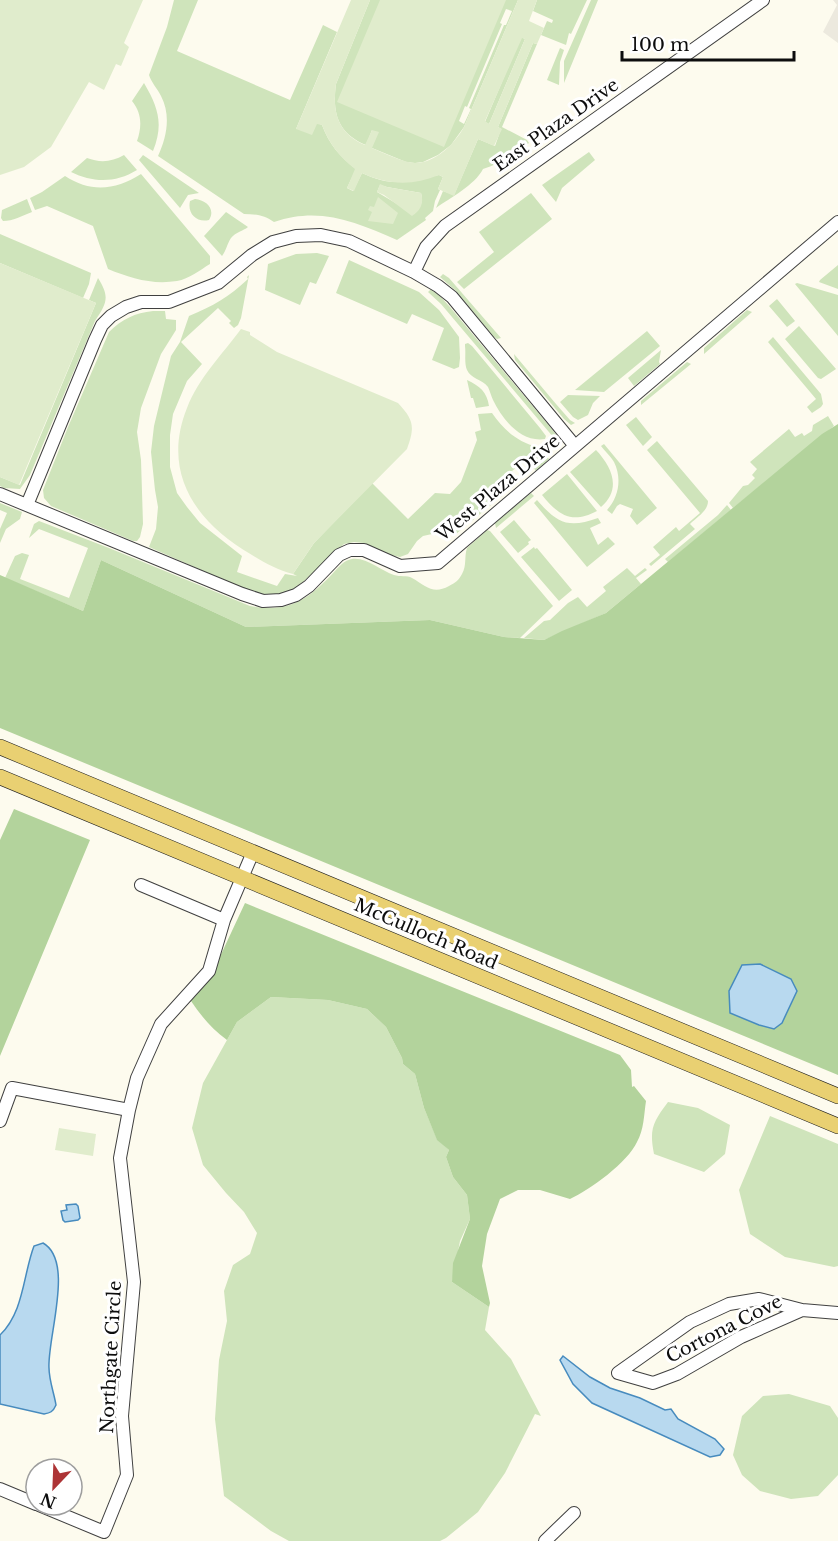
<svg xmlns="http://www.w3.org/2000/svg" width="838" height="1541" font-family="'Libre Baskerville',serif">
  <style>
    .green { fill: #cfe4bb; fill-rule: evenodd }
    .forest { fill: #b3d39c; fill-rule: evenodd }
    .pitch { fill: #e0eccc; fill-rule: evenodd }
    .plaza { fill: #ece9de }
    .water { fill: #b8d9ef; stroke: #478bbe; stroke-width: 1.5 }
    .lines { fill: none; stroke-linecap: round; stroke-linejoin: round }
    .minor-casing { stroke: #404040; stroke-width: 14 }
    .major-casing { stroke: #1e1e1e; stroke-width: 16 }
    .minor { stroke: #fff; stroke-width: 12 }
    .major { stroke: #e9d072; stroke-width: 15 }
    .labels { text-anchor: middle; stroke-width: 6; stroke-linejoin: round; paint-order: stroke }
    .street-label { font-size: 18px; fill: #0d0d0d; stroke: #fff }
  </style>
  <rect width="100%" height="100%" fill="#fdfbee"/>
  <path class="green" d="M174,0H198L177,51L290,100L323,25L337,32L296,129L317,123L322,125C329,144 340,157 356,169L347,188L353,191L362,173C394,188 406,181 439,175L443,177L438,189L440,190L435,201L433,211L425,218L426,220L397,240C356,222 320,206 274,222C265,215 255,214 244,214L158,156C167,137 171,115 161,96C157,88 151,82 149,75L167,27ZM380,185L387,187L421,193C423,201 421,208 414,214L377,192Z
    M370,0H518L464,127L451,145L438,155L423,162L415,163L406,162L372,148V130L366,145C338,133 332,114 336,84ZM506,9L512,11L506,25H504L469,108L471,109L464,124L459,121L465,106L467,107L502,24L500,23Z
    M537,0H587L571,34L569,33L566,45L541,35L547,21L552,23L553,20L533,11Z
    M591,0H598L564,83V61Z
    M521,37L525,39L489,124L485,122Z
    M533,43L537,44L502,127L527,140L529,143C514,154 500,164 483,169C475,185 450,198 436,208L443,191L454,195L478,139L495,146L501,129L498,127Z
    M560,48L564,50L560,62L559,85L547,80Z
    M144,83C158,107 164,124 153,151L137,141C142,127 142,113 132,101Z
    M589,152L595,160L562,188L556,202L542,185Z
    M124,155L137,170C116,183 93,183 71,172L87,158C100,163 112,162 124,155Z
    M143,155L199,193L188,195L180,208L139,160Z
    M141,174L210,256V264C200,270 189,279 177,281C152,285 130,278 108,269L93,226L47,206L35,210L30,198L42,192L65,176C91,193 116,190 141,174Z
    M531,193L552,219L464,289L457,282L494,252L479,232Z
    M27,199L32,212C22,216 13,221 3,221L1,218L2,210Z
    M195,199C206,200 216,209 209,220C197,223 187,214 190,201Z
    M226,212L248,227C243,231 236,232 231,238C227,244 226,251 222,256L204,236Z
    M0,234L91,273L89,284L83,298L0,263Z
    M317,253L329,256L316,284L310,282L300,305L265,290L268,264L296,254Z
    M349,260L419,292L439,310L459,337L460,358L459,367L454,369L432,360L444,328L412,314L407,324L336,293Z
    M838,265V289L819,282L820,280Z
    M443,274L449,278L501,338L497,339L493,336L456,291L440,277Z
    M249,275L241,318L238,325L234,328L229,323L231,321L218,308L181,342L202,364L187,381L173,414L170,435V467L177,493L187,507L200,523L242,556L237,572L277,586L285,574L297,576L293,574L314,543L372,483L408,519L435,493L450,494L461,482L477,440L475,432L481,430L478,414L492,413C504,430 517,442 538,447L534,453L512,471L520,481L456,534H432L423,536L417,541L408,554L400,557L387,554L364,543L354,542L344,544L304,581L295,588L282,594H260L233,584L149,547L156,529L158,507L155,490L151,452L154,426L171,356L180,342L189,316C213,306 229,297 248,279L247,277Z
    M98,278C110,297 107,303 95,321L30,475L20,489L4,488L0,486V477L20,485L96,303L89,300Z
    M797,283L838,295V336L795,284Z
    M431,289L439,295L450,307L551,428L557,436L554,438L441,304L428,292Z
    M777,299L795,321L787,327L769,306Z
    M747,310L752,312L704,354V348Z
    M153,311H165L166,319L176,320V330L161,354L141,408L137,432L141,460L143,524L140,537L137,541H133L51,506L44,498L43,490L68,427L109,332C122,319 135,313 153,311Z
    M799,326L836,369L821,379L818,378L785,339Z
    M647,331L660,346L604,392L575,390Z
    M773,337L821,394L823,404L821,407L812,413L807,407L816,399L768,342Z
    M468,343L472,346L540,428L546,436L545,439C521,443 502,419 493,400C491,396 490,391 488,387C482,379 471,379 467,370C464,363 466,354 465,346V344Z
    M661,350L659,362L660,364L634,386L628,378Z
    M514,354L556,404L570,420L575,423L571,425L564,419L515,360Z
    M687,362L691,364L641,405V401Z
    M467,380C480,386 487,392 489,406L476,408L473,398H471Z
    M568,395L600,396L593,403L588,415L578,420L573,417L560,402Z
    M828,416L834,426L733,508L729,503L743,486L748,485L755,478L752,475L757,469L750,462L789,429L795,437L802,433L804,436L812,431L813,425Z
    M636,417L652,437L643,446L626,425Z
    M657,441L708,501C708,511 697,517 690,524L695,529L651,566L649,564L660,555L653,547L676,527L679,531L700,513L647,450Z
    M604,444L657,508L637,525L630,516L633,509L620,504L617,506L612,514L607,510C619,497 622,478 614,462C611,457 605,451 601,446Z
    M544,445H547L545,454L549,459L536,471L529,462Z
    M596,450C612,467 622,489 601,507L570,472Z
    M567,474L597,511C572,524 559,516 542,495Z
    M531,493L534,496L496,528L495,523Z
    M537,500C557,523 568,529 598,518L601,523L590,528L598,545L608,537L615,544L587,567L534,503Z
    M0,503L22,512L20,519L6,529L0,543V529L7,513L0,510Z
    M727,505L731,510L668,562L665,559L718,515Z
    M514,520L531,540L528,542L529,544L518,553L500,532Z
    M39,521L109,548L250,606C289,613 308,600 334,572C339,567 344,560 352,559C367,557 381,571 394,575C400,577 407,575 412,578C426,586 433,595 449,586C455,583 459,580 462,574C467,565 464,557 467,548L487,530L490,531L553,606L520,638L504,637L430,620L246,627L101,560L83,611L5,578L15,556L22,553L29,555L20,579L69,598L88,548L39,529L29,538L34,524Z
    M534,547L535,549L537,548L572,590L559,601L521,557Z
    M627,568L635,576L645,568L647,570L636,578L641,584L606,613L544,640L524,638L544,621L550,620L568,603L578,597L587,607L606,591L603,587Z
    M271,997L328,1000L367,1009L386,1027L402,1058L403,1064L415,1074L424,1108L437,1139L449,1150L446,1157L453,1177L467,1195L470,1219L460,1241L452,1282L489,1307L485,1330L511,1359L541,1416L535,1414L505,1473L478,1512L446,1538L440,1541H289L271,1531L224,1496L215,1419L219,1360L227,1321L224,1291L233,1265L250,1254L257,1233L244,1212L226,1193L203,1165L192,1128L203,1083L237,1022Z
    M668,1102L698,1108L730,1125L725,1154L704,1172L654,1154C649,1129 653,1122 668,1102Z
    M770,1116L838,1144V1266L834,1267L785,1257L750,1234L739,1190Z
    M789,1394L830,1406L838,1418V1475L818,1496L791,1499L760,1491L742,1475L733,1455L742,1416L763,1396Z"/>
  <path class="forest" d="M838,424V1075L0,728V575L83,611L101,560L246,627L430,620L504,637L544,640L562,631L606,613L822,434ZM760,964L791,979L774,1029L759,1025L730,1013Z
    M14,809L90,840L0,1056V840Z
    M245,903L620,1055L631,1070L632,1087L634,1086L646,1101C644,1114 644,1130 637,1142C628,1162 590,1190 570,1199L540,1190H518L500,1199L487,1234L482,1266L490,1303L489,1307L452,1282L453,1263L470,1219L467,1195L453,1177L446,1157L449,1150L437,1140L424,1108L415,1074L403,1064L402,1058L386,1027L367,1009L328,1000L271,997L237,1022L227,1040C212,1029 201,1016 191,1001L217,963Z"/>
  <path class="pitch" d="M0,0H143L124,43L129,47L121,66L116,64L104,90L89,82L51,147L24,167L0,175Z
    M351,0H370L336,84C332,113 338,133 365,145L372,130L379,132L372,148C384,153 396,159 408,162C431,168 454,145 464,127L518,0H537L529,21L544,28L537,44L533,43L498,127L502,129L494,146L478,139L454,196L438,189L443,177L439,175C413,186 387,185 362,173L354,191L347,188L355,169C340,157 329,144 322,125L317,124L312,135L296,129ZM522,38L525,39L489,124L485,121Z
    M380,0H506L444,147L337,102Z
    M380,184L387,187L421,193C424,203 421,210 412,216L384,195L377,192Z
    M378,197L398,213L393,224L368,221L372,212L368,210L370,206L374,207Z
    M0,263L96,303L19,485L0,477Z
    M241,329L250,332V335L277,352L398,403C414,420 415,427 407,449L314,543L293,574C278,570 265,563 252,555C196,523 161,473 187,408C199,377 222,355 241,329Z
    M59,1128L96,1134L93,1156L55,1150Z"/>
  <path class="plaza" d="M833,0H838V43L823,32L837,5Z"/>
  <path class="water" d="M760,964L791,979L797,991L782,1023L774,1029L759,1025L730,1013L729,991L742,965Z
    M76,1204L78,1206L80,1218L78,1220L65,1222L63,1220L61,1211L67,1210L66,1205Z
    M43,1243C75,1261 47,1338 49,1368C49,1380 54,1393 56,1405C53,1412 50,1413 44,1414L0,1404V1335C24,1312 23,1275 34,1246Z
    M563,1356L590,1377L610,1388L640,1398L665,1410L671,1409L678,1419L715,1439L724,1449L720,1455L710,1457L592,1403L573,1384L560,1360Z"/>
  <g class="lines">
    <g class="minor-casing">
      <path id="minor" d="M414,272L426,247L445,226L763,0
        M0,494L242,594L263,601L281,600L296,595L309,586L339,555L350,550H364L400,566L438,563L838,222
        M27,505L95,340L102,325L111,316L126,307L141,302H169L218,283L252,255L273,242L296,236L321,235L349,241L414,272L438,286L452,297L575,446
        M141,885L224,920
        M129,1110L137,1078L161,1024L209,971L224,920L253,852
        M0,1121L12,1088L129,1110L120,1158L134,1282L122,1416L127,1475L104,1532L39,1505
        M802,1310L741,1337L677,1374L653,1383L618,1373L690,1322L729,1304L759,1299L802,1310L838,1313
        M0,1489L36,1504
        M545,1541L574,1513"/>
    </g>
    <g class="major-casing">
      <path id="major" d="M0,747L838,1096
        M0,777L838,1126"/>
    </g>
    <use href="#minor" class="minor"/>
    <use href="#major" class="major"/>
  </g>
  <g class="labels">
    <g class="street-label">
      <text transform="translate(556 125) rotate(-35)" y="6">East Plaza Drive</text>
      <text transform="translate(498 488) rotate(-40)" y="6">West Plaza Drive</text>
      <text transform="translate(426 934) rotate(23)" y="6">McCulloch Road</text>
      <text transform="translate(724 1329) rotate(-27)" y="6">Cortona Cove</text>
      <text transform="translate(111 1357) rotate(-87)" y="6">Northgate Circle</text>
    </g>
  </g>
  <g transform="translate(54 1487) rotate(203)"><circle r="28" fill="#ffffff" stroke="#9e9e9e" stroke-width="1.5"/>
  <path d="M0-4.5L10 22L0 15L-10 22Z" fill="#ad3436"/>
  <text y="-9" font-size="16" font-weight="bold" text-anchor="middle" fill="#0d0d0d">N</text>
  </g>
  <path d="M622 51v9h172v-9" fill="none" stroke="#0d0d0d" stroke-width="3"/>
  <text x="631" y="51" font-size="18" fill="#0d0d0d" stroke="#ffffff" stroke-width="4.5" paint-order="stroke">100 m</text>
</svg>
